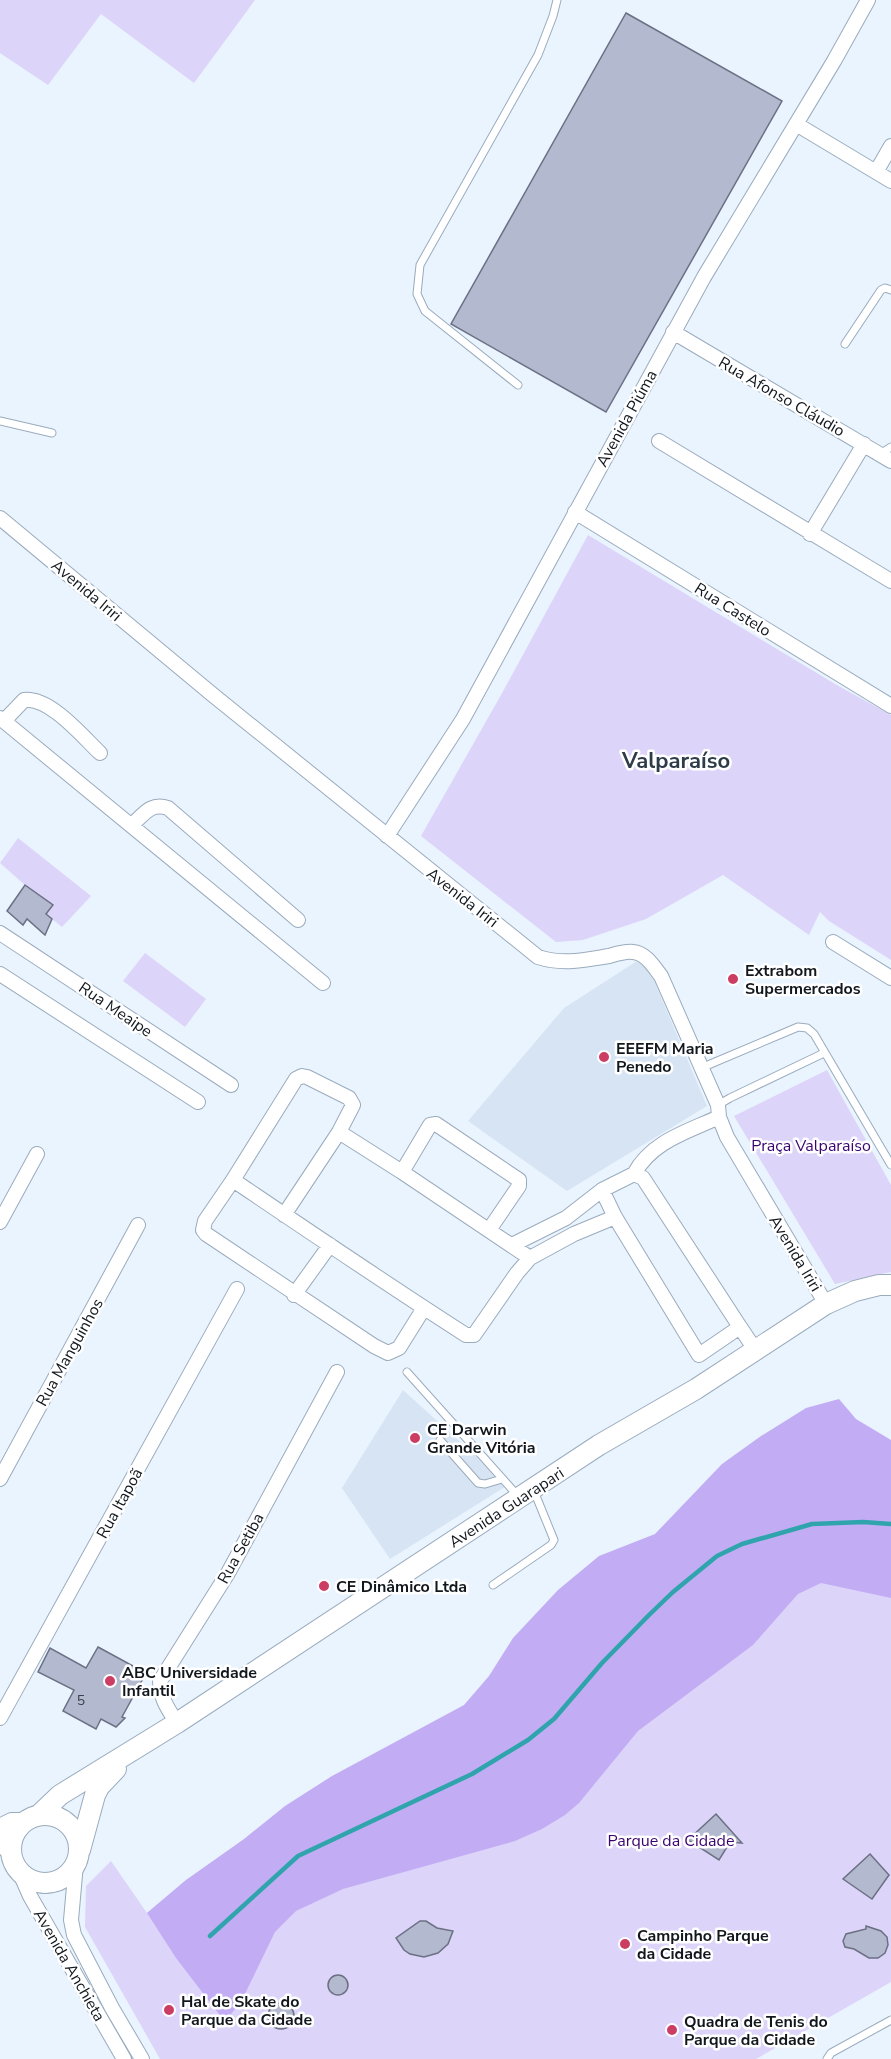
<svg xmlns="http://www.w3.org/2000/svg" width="891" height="2059" font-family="'Nunito Sans',sans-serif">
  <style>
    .built { fill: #d7e4f3 }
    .green { fill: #ddd4f9 }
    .forest { fill: #c2adf5 }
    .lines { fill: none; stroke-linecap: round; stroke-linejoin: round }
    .stream { stroke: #30a4ac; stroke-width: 4.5 }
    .building { fill: #b3b9ce; stroke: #6b7084; stroke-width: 1.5 }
    .lane-casing { stroke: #9aabbc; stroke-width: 9 }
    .street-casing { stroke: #9aabbc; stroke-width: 16 }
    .secondary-casing { stroke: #9aabbc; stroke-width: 22 }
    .lane { stroke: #fff; stroke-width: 7 }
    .street { stroke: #fff; stroke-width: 14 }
    .secondary { stroke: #fff; stroke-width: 20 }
    .poi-dot { fill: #cc3d63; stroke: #fff; stroke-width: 2 }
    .labels { text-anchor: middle; stroke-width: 5; stroke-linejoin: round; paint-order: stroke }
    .number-label { font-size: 14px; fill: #3a4049 }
    .street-label { font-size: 16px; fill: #11171d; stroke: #fff }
    .poi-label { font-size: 16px; font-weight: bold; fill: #11171d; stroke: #fff; text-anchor: start }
    .park-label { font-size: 16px; fill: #3a0370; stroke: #fff }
    .district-label { font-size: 22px; font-weight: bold; fill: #2e3c4a; stroke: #fff }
  </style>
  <rect width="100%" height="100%" fill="#e9f4ff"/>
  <path class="built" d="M637,961L650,971L707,1106L567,1191L468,1121L564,1008Z
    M403,1390L508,1485L390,1559L342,1488Z"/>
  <path class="green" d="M0,0H255L194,83L101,14L48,85L0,53Z
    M588,535L835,684L891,715V960L829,921L820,912L809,935L723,875L646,919L583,940L556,942L421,836L501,695Z
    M18,838L91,896L62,927L46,914L53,905L25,885L0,863Z
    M145,953L206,999L185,1027L123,981Z
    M827,1070L891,1185V1272L835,1284L734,1116Z
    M891,1446V1982L756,2059H160L85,1927L86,1886L111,1861L147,1913L186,1880Z"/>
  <path class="forest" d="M839,1399L856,1419L891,1440V1598L821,1583L798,1594L753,1645L638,1731L579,1803L565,1815L542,1829L515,1841L343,1889L296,1911L275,1932L242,2000L225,2022L176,1958L147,1913L186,1880L244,1839L285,1806L332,1776L464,1705L489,1676L513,1638L558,1590L599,1556L655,1534L722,1464L761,1436L806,1408Z"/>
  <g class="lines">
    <path class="stream" d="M210,1936L298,1856L472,1774L528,1740L554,1719L602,1663L649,1615L673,1592L717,1556L742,1544L812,1524L863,1522L891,1524"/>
  </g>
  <path class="building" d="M626,13L782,101L606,412L451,324Z
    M25,885L53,905L46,914L52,919L45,935L27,919L23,925L7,911Z
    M98,1647L146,1673L122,1717L125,1718L116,1727L101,1719L96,1729L63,1711L74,1690L38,1672L50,1648L86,1668Z
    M716,1814L742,1843L730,1842L719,1860L688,1840Z
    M870,1854L889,1875L872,1899L843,1879Z
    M420,1921H426L437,1928L453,1931L448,1944L438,1953L424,1957L410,1954L404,1950L396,1938Z
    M866,1926L881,1931L887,1937L888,1945L885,1953L878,1958H869L854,1949L845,1947L843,1941L846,1934L866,1929Z
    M328 1985a10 10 0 1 1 20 0a10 10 0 1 1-20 0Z
    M268 2016a13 13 0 1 1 26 0a13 13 0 1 1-26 0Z"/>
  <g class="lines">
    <g class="lane-casing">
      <path id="lane" d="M845,344L881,290L885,288L891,290
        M518,385L425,311L417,294L420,265L538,55L553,16L557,0
        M0,421L52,433
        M880,454L891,447
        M701,1068L798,1027L807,1028L814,1034L891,1165
        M718,1105L730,1098L824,1053
        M407,1372L518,1496
        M440,1440L478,1483L485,1484L502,1479
        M493,1585L551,1545L554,1540L534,1491
        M827,2059L831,2053L891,2020"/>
    </g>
    <g class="street-casing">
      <path id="street" d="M796,124L891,181
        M876,172L891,146
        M673,332L891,461
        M659,441L891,581
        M575,512L891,706
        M0,518L213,695L538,957C563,965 584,960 609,956C616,954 626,951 633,952C646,953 654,967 661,976L718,1105L719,1117L727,1137L826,1304
        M810,534L864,444
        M0,718L323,983
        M4,721L24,700C50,697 82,736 100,753
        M132,825C144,814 151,802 168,808L298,920
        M387,836L463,719L704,277L834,61L868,0
        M0,933L231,1085
        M833,942L891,978
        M0,974L198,1102
        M339,1132L402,1172L530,1258L574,1234L615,1217
        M402,1172L430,1125L436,1124L519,1180V1186L489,1230
        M634,1174C652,1141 687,1132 719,1117
        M233,1180L205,1221L203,1230L206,1234L374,1346L388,1353L399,1348L424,1308
        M284,1215L339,1132L353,1105L349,1098L307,1077L302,1076L296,1079L233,1180C310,1232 388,1285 466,1335H474L517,1273L530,1258
        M0,1222L37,1154
        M512,1245L566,1218L602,1190L634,1174L643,1178L740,1327L699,1355L615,1217L602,1190
        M294,1295L330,1245
        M740,1327L756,1351
        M0,1479L138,1225
        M0,1718L237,1289
        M177,1723C168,1709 160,1698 160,1681L228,1573L337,1372
        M0,1845L12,1855
        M76,1864L71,1920L74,1935L112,2008L142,2059
        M19,1871L30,1896L124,2059"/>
    </g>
    <g class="secondary-casing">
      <path id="secondary" d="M11 1849a34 34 0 1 1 68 0a34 34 0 1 1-68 0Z
        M39,1815L60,1795L177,1723L599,1445L696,1389L826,1304L855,1291L879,1285H891
        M0,1829L12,1823H23
        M80,1850L95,1795L99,1787L116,1769"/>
    </g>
    <use href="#lane" class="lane"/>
    <use href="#street" class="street"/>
    <use href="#secondary" class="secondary"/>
  </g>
  <g class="poi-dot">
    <circle cx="733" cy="979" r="6"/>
    <circle cx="604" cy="1057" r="6"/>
    <circle cx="415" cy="1438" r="6"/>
    <circle cx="324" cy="1586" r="6"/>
    <circle cx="110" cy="1681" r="6"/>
    <circle cx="625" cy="1944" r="6"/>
    <circle cx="169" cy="2010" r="6"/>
    <circle cx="672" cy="2030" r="6"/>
  </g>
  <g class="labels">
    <g class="number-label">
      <text x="81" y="1705">5</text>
    </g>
    <g class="street-label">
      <text transform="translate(782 396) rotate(30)" y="6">Rua Afonso Cláudio</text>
      <text transform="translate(626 418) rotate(-61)" y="6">Avenida Piúma</text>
      <text transform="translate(87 590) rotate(40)" y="6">Avenida Iriri</text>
      <text transform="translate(733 609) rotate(32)" y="6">Rua Castelo</text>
      <text transform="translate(463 897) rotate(38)" y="6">Avenida Iriri</text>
      <text transform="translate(116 1009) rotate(34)" y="6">Rua Meaipe</text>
      <text transform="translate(796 1253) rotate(59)" y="6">Avenida Iriri</text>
      <text transform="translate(69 1352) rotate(-61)" y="6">Rua Manguinhos</text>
      <text transform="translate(119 1503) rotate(-61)" y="6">Rua Itapoã</text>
      <text transform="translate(506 1507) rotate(-33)" y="6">Avenida Guarapari</text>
      <text transform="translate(240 1548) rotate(-61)" y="6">Rua Setiba</text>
      <text transform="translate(70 1965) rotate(60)" y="6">Avenida Anchieta</text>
    </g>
    <g class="poi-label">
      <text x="745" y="976">Extrabom<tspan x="745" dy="18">Supermercados</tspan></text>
      <text x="616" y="1054">EEEFM Maria<tspan x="616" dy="18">Penedo</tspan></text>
      <text x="427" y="1435">CE Darwin<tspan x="427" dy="18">Grande Vitória</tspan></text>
      <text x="336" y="1592">CE Dinâmico Ltda</text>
      <text x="122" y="1678">ABC Universidade<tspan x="122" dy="18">Infantil</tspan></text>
      <text x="637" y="1941">Campinho Parque<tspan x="637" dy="18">da Cidade</tspan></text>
      <text x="181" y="2007">Hal de Skate do<tspan x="181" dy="18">Parque da Cidade</tspan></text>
      <text x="684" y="2027">Quadra de Tenis do<tspan x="684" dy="18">Parque da Cidade</tspan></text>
    </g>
    <g class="park-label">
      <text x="811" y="1151">Praça Valparaíso</text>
      <text x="671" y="1846">Parque da Cidade</text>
    </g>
    <g class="district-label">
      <text x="676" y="768">Valparaíso</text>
    </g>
  </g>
</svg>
